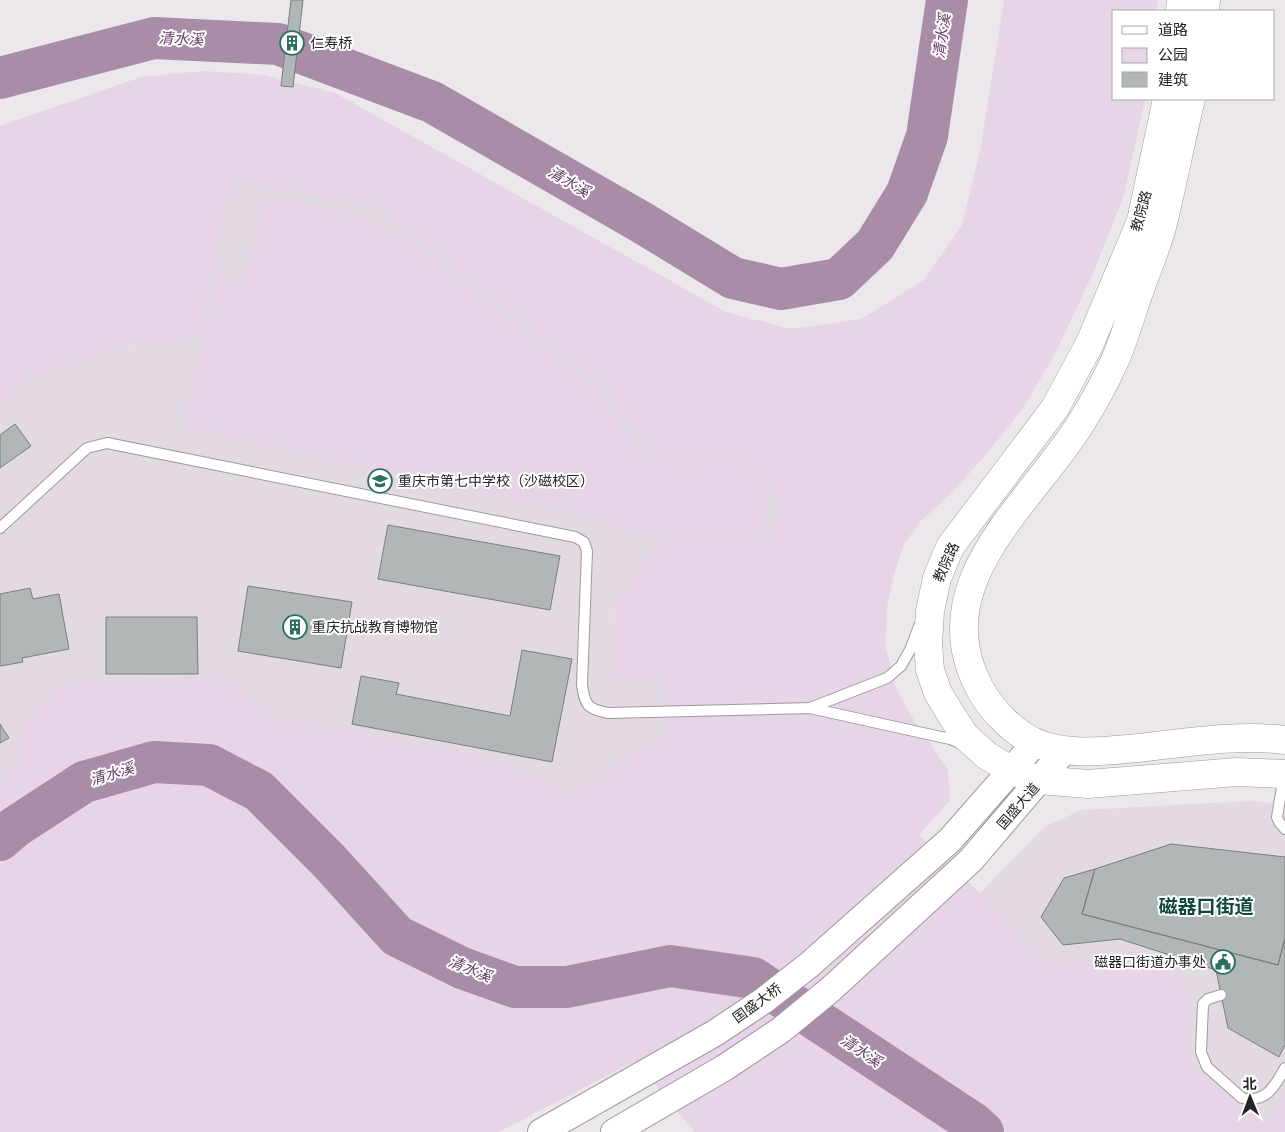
<svg xmlns="http://www.w3.org/2000/svg" width="1285" height="1132" font-family="'Crimson Pro','Noto Sans SC',serif">
  <style>
    .built { fill: #e3d9e3 }
    .park { fill: #e7d4e7 }
    .lines { fill: none; stroke-linecap: round; stroke-linejoin: round }
    .river { stroke: #a88ca8; stroke-width: 42 }
    .building { fill: #b1b7b6; stroke: #787f7d }
    .service-casing { stroke: #9e999d; stroke-width: 12 }
    .tertiary-casing { stroke: #9e999d; stroke-width: 28 }
    .secondary-casing { stroke: #9e999d; stroke-width: 29 }
    .service { stroke: #fff; stroke-width: 10 }
    .tertiary { stroke: #fff; stroke-width: 26 }
    .secondary { stroke: #fff; stroke-width: 28 }
    .labels { text-anchor: middle; stroke-width: 4; stroke-linejoin: round; paint-order: stroke }
    .poi-label { font-size: 14px; fill: #252425; stroke: #fff; text-anchor: start }
    .street-label { font-size: 14px; fill: #252425; stroke: #fff }
    .water-label { font-size: 15px; font-style: italic; fill: #653d66; stroke: #fff }
    .district-label { font-size: 19px; font-weight: bold; fill: #0e483d; stroke: #fff }
  </style>
  <rect width="100%" height="100%" fill="#ebe7eb"/>
  <path class="built" d="M231,181L375,205L612,394L647,449L696,466L727,453L779,496L774,535L662,540L616,600L614,675L668,678L666,733L573,793L469,753L277,720L213,675L23,722L20,762L4,782L0,783V405L26,377L126,345L197,337Z
    M1251,801L1285,805V1095L1267,1127L1191,1059L1190,999L1131,950L1070,965L1037,958L980,893L1045,826L1082,810Z"/>
  <path class="park" d="M1004,0H1158L1156,11H1114V99H1145L1124,195L1094,271L1055,354L1023,408L985,456L952,492L921,521L904,544L894,574L887,607L885,645L896,688L912,717L948,770L950,800L919,835L980,893L1037,958L1070,965L1131,950L1175,967L1190,999L1191,1059L1267,1127L1285,1095V1132H695L635,1061L499,1132H0V783L4,782L20,762L23,722L63,685L214,675L277,720L469,753L573,793L666,733L668,678L614,675L616,600L662,540L774,535L779,496L727,453L696,466L647,449L612,394L375,205L231,181L197,337L126,345L26,377L0,405V126L141,77L203,71L265,75L335,93L726,312L791,329L861,319L924,280L962,225L981,147Z
    M291,202L337,210L407,240L601,394L637,451L696,468L727,457L768,490L762,532L656,537L614,526L591,516L183,426L217,276L244,282L263,205Z"/>
  <g class="lines">
    <path class="river" d="M0,78L154,38L278,44L432,102L641,222L733,278L781,289L839,279L875,245L907,193L927,136L947,0
      M0,840L15,827L84,782L154,762L209,765L259,791L329,861L397,936L462,968L515,987H567L670,966L753,978L973,1123L983,1132"/>
  </g>
  <path class="building" d="M291,0H303L293,87L281,86Z
    M15,424L31,446L0,468V435Z
    M388,525L560,556L550,610L378,579Z
    M248,586L352,602L341,668L238,651Z
    M30,588L33,599L59,594L69,649L22,658L23,662L0,666V594Z
    M106,617H197L198,674H106Z
    M522,650L572,659L552,762L352,724L361,676L399,683L396,694L510,716Z
    M0,724L9,738L0,743Z
    M1171,844L1285,857V938L1278,965L1082,914L1095,869Z
    M1095,869L1082,914L1278,965L1285,938V1045L1279,1057L1228,1028L1216,970L1120,939L1063,945L1041,917L1064,878Z"/>
  <g class="lines">
    <g class="service-casing">
      <path id="service" d="M0,528L87,448L107,443L575,537L584,542L587,551L582,685C585,705 587,709 608,713L810,708
        M919,626L910,650L901,666L887,678L810,708L950,739L962,744
        M1284,775L1277,817L1279,822L1285,829
        M1221,995L1208,999L1203,1004L1201,1052L1207,1067L1242,1098C1267,1104 1275,1085 1285,1068"/>
    </g>
    <g class="tertiary-casing">
      <path id="tertiary" d="M541,1132L715,1033L763,1001L809,965L950,840L1036,742
        M614,1132L724,1068L781,1030L831,989L971,860L1064,751"/>
    </g>
    <g class="secondary-casing">
      <path id="secondary" d="M1180,11L1181,0
        M1205,11L1206,0
        M1167,99L1141,221L1090,343L1055,408L950,547L937,578L930,611L928,644L930,670L938,693L952,716L965,736L986,755L1012,771L1039,780L1088,784L1237,772L1285,774
        M1191,99C1181,140 1173,182 1163,223C1158,244 1149,264 1142,284C1133,308 1126,334 1116,358C1107,378 1093,404 1081,423C1031,504 923,583 980,689C992,711 1014,733 1036,743C1069,756 1104,751 1138,748C1186,743 1237,734 1285,740"/>
    </g>
    <use href="#service" class="service"/>
    <use href="#tertiary" class="tertiary"/>
    <use href="#secondary" class="secondary"/>
  </g>
  <defs>
    <g id="building-ring" transform="scale(1.25)"><circle r="9.5" fill="#fff" stroke="#2b6f61" stroke-width="1.5"/><path d="M-4-6H4V6H1V3H-1V6H-4ZM-2.5-4.3h1.7v1.8h-1.7ZM.8-4.3h1.7v1.8H.8ZM-2.5-1h1.7V.8h-1.7ZM.8-1h1.7V.8H.8Z" fill="#2b6f61"/></g>
    <g id="school-ring" transform="scale(1.25)"><circle r="9.5" fill="#fff" stroke="#2b6f61" stroke-width="1.5"/><path d="M0-5L7-2L0 1L-7-2ZM-4 1L0 2.5L4 1V4Q0 6-4 4Z" fill="#2b6f61"/></g>
    <g id="civic-ring" transform="scale(1.25)"><circle r="9.5" fill="#fff" stroke="#2b6f61" stroke-width="1.5"/><path d="M-.6-6.5H3V-4.5H.6V-3L4-1V1h2V6H-6V1h2V-1L-.6-3ZM-1.2 2.5V6h2.4V2.5Z" fill="#2b6f61"/></g>
  </defs>
  <g fill-rule="evenodd">
    <use href="#building-ring" x="292" y="43"/>
    <use href="#school-ring" x="380" y="481"/>
    <use href="#building-ring" x="295" y="627"/>
    <use href="#civic-ring" x="1223" y="962"/>
  </g>
  <g class="labels">
    <g class="poi-label">
      <text x="310" y="48">仁寿桥</text>
      <text x="398" y="486">重庆市第七中学校（沙磁校区）</text>
      <text x="312" y="632">重庆抗战教育博物馆</text>
      <text x="1206" y="967" text-anchor="end">磁器口街道办事处</text>
    </g>
    <g class="street-label">
      <text transform="translate(1141 211) rotate(-75)" y="5">教院路</text>
      <text transform="translate(946 562) rotate(-66)" y="5">教院路</text>
      <text transform="translate(1018 806) rotate(-49)" y="5">国盛大道</text>
      <text transform="translate(757 1003) rotate(-36)" y="5">国盛大桥</text>
    </g>
    <g class="water-label">
      <text transform="translate(942 36) rotate(-82)" y="5">清水溪</text>
      <text transform="translate(181 39) rotate(2)" y="5">清水溪</text>
      <text transform="translate(569 182) rotate(30)" y="5">清水溪</text>
      <text transform="translate(112 774) rotate(-17)" y="5">清水溪</text>
      <text transform="translate(470 969) rotate(22)" y="5">清水溪</text>
      <text transform="translate(861 1051) rotate(34)" y="5">清水溪</text>
    </g>
    <g class="district-label">
      <text x="1206" y="913">磁器口街道</text>
    </g>
  </g>
  <rect x="1112" y="10" width="162" height="90" fill="#ffffff" stroke="#a8a7a8"/>
  <rect x="1122" y="26" width="25" height="8" fill="#ffffff" stroke="#a8a7a8"/>
  <text x="1158" y="35" font-size="15" fill="#252425">道路</text>
  <rect x="1122" y="48" width="25" height="15" fill="#e7d4e7" stroke="#a8a7a8"/>
  <text x="1158" y="60" font-size="15" fill="#252425">公园</text>
  <rect x="1122" y="72" width="25" height="15" fill="#b1b7b6" stroke="#a8a7a8"/>
  <text x="1158" y="85" font-size="15" fill="#252425">建筑</text>
  <g transform="translate(1250 1097) rotate(359)" stroke="#ffffff" stroke-width="4" paint-order="stroke">
  <path d="M0-4L9 19L0 12L-9 19Z" fill="#252425"/>
  <text y="-8" font-size="14" font-weight="bold" text-anchor="middle" fill="#252425">北</text>
  </g>
</svg>
